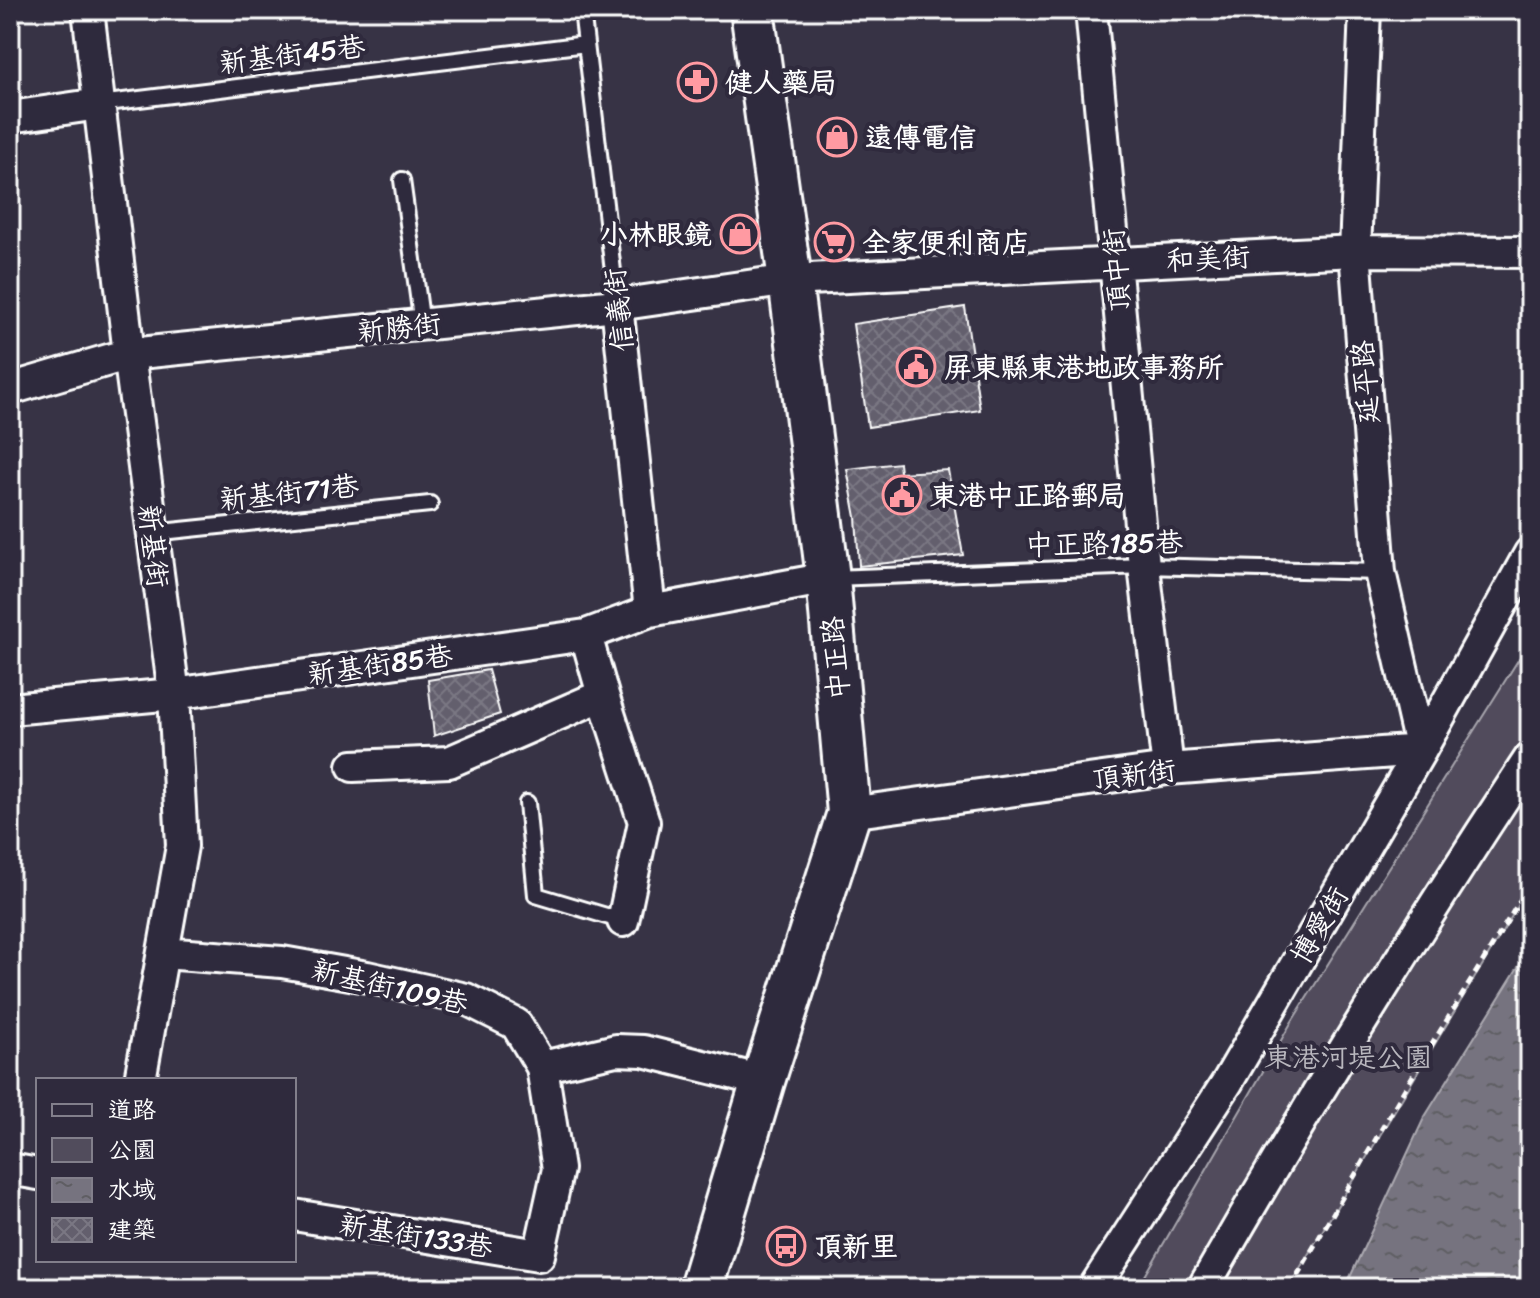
<svg xmlns="http://www.w3.org/2000/svg" width="1540" height="1298" font-family="Sriracha,'LXGW WenKai TC',sans-serif">
  <style>
    .green { fill: #514c5c; stroke: #a8a6ae; stroke-width: 2 }
    .water { fill: url(#water-ripples); stroke: #adabb2; stroke-width: 2 }
    .building { fill: url(#building-cross-hatch); stroke: #fff; stroke-width: 2 }
    .lines { fill: none; stroke-linecap: round; stroke-linejoin: round }
    .service-casing { stroke: #fff; stroke-width: 20 }
    .minor-casing { stroke: #fff; stroke-width: 36 }
    .secondary-casing { stroke: #fff; stroke-width: 48 }
    .path { stroke: #fff; stroke-width: 5; stroke-dasharray: 8 6; stroke-linecap: butt }
    .service { stroke: #2f2a3d; stroke-width: 14 }
    .minor { stroke: #2f2a3d; stroke-width: 30 }
    .secondary { stroke: #2f2a3d; stroke-width: 42 }
    .labels { text-anchor: middle; stroke-width: 8; stroke-linejoin: round; paint-order: stroke }
    .street-label { font-size: 28px; fill: #fff; stroke: #2f2a3d }
    .poi-label { font-size: 28px; font-weight: bold; fill: #fff; stroke: #2f2a3d; text-anchor: start }
    .park-label { font-size: 28px; fill: #b9b7be; stroke: #2f2a3d }
  </style>
  <defs>
    <pattern id="water-ripples" width="26" height="14" patternUnits="userSpaceOnUse" patternTransform="scale(2)"><rect width="26" height="14" fill="#76737f"/><path d="M2 4q2-2 4 0t4 0M15 11q2-2 4 0t4 0" fill="none" stroke="#5f5e63"/></pattern>
    <pattern id="building-cross-hatch" width="8" height="8" patternUnits="userSpaceOnUse" patternTransform="scale(2)"><rect width="8" height="8" fill="#635f6d"/><path d="M0 0l8 8M0 8l8-8" fill="none" stroke="#7a7783"/></pattern>
  </defs>
  <rect width="100%" height="100%" fill="#373345"/>
  <filter id="ink" filterUnits="userSpaceOnUse"><feTurbulence type="fractalNoise" baseFrequency=".0125" numOctaves="2"/><feDisplacementMap in="SourceGraphic" scale="16" xChannelSelector="R" yChannelSelector="G"/><feConvolveMatrix kernelMatrix="1 2 1 2 8 2 1 2 1" color-interpolation-filters="sRGB"/></filter>
  <g filter="url(#ink)">
    <path class="green" d="M1530,641V886L1288,1288H1138L1291,1023Z"/>
    <path class="water" d="M1530,948V1288H1345L1424,1118Z"/>
    <path class="building" d="M965,307L980,410L868,427L853,324Z
      M899,463L900,473L948,470L963,555L859,566L856,517L847,469Z
      M488,670L500,714L434,736L428,680Z"/>
    <g class="lines">
      <g class="service-casing">
        <path id="service" d="M582,10L617,305
          M99,104L586,44
          M402,180L422,325
          M152,533L430,504
          M833,578L1144,566L1380,572
          M527,803L536,895L623,921"/>
      </g>
      <g class="minor-casing">
        <path id="minor" d="M88,10L129,354L174,694L182,846L140,1080
          M1091,10L1144,566L1168,769
          M10,117L99,104
          M617,305L650,611
          M10,389L129,354L617,305L790,280L1355,251L1530,252
          M603,695L644,822L623,921
          M10,709L174,694L586,635L650,611L828,578
          M353,766L449,762L603,695L586,635
          M849,813L1168,769L1421,750L1380,572L1355,251L1365,10
          M163,953L282,962L367,977L466,999L516,1024L542,1067L558,1169L539,1255L294,1215
          M542,1067L616,1050L643,1051L763,1081
          M10,1169L38,1174
          M1094,1288L1228,1081L1421,750L1530,553
          M1203,1288C1306,1108 1415,932 1530,758"/>
      </g>
      <g class="secondary-casing">
        <path id="secondary" d="M701,1288L763,1081L849,813L828,578L790,280L752,10"/>
      </g>
      <path class="path" d="M1290,1288L1403,1092L1530,884"/>
      <use href="#service" class="service"/>
      <use href="#minor" class="minor"/>
      <use href="#secondary" class="secondary"/>
    </g>
  </g>
  <defs>
    <g id="pharmacy-ring" transform="scale(2)"><circle r="9.5" fill="#2f2a3d" stroke="#ff9aa2" stroke-width="1.5"/><path d="M-2-6h4v4h4v4h-4v4h-4v-4h-4v-4h4Z" fill="#ff9aa2"/></g>
    <g id="shop-ring" transform="scale(2)"><circle r="9.5" fill="#2f2a3d" stroke="#ff9aa2" stroke-width="1.5"/><path d="M-5-2.5h2.3a2.7 3.5 0 0 1 5.4 0H5L5.5 6h-11ZM-1.5-2.5h3a1.5 2.3 0 0 0-3 0Z" fill="#ff9aa2"/></g>
    <g id="supermarket-ring" transform="scale(2)"><circle r="9.5" fill="#2f2a3d" stroke="#ff9aa2" stroke-width="1.5"/><path d="M-6-5.5h2.5l.6 2H6L4.5 2H-2.5L-4.4-4H-6ZM-1.5 3.2a1.3 1.3 0 1 0 .1 0ZM3 3.2a1.3 1.3 0 1 0 .1 0Z" fill="#ff9aa2"/></g>
    <g id="civic-ring" transform="scale(2)"><circle r="9.5" fill="#2f2a3d" stroke="#ff9aa2" stroke-width="1.5"/><path d="M-.6-6.5H3V-4.5H.6V-3L4-1V1h2V6H-6V1h2V-1L-.6-3ZM-1.2 2.5V6h2.4V2.5Z" fill="#ff9aa2"/></g>
    <g id="bus-ring" transform="scale(2)"><circle r="9.5" fill="#2f2a3d" stroke="#ff9aa2" stroke-width="1.5"/><path d="M-5-6H5V4H4V6H2V4H-2V6H-4V4H-5ZM-3.5-4V0h7V-4ZM-3.5 1.2v1.5H-2V1.2ZM2 1.2v1.5H3.5V1.2Z" fill="#ff9aa2"/></g>
  </defs>
  <g fill-rule="evenodd">
    <use href="#pharmacy-ring" x="697" y="82"/>
    <use href="#shop-ring" x="837" y="137"/>
    <use href="#shop-ring" x="740" y="234"/>
    <use href="#supermarket-ring" x="834" y="242"/>
    <use href="#civic-ring" x="916" y="367"/>
    <use href="#civic-ring" x="902" y="495"/>
    <use href="#bus-ring" x="786" y="1246"/>
  </g>
  <g class="labels">
    <g class="street-label">
      <text transform="translate(292 54) rotate(-7)" y="10">新基街45巷</text>
      <text transform="translate(1208 258) rotate(-3)" y="10">和美街</text>
      <text transform="translate(1116 270) rotate(-95)" y="10">頂中街</text>
      <text transform="translate(618 310) rotate(-96)" y="10">信義街</text>
      <text transform="translate(399 327) rotate(-6)" y="10">新勝街</text>
      <text transform="translate(1365 382) rotate(-95)" y="10">延平路</text>
      <text transform="translate(289 492) rotate(-6)" y="10">新基街71巷</text>
      <text transform="translate(1104 543) rotate(-1)" y="10">中正路185巷</text>
      <text transform="translate(154 546) rotate(83)" y="10">新基街</text>
      <text transform="translate(835 658) rotate(-95)" y="10">中正路</text>
      <text transform="translate(380 664) rotate(-8)" y="10">新基街85巷</text>
      <text transform="translate(1134 774) rotate(-7)" y="10">頂新街</text>
      <text transform="translate(1319 925) rotate(-60)" y="10">博愛街</text>
      <text transform="translate(390 986) rotate(13)" y="10">新基街109巷</text>
      <text transform="translate(416 1235) rotate(9)" y="10">新基街133巷</text>
    </g>
    <g class="poi-label">
      <text x="725" y="92">健人藥局</text>
      <text x="865" y="147">遠傳電信</text>
      <text x="712" y="244" text-anchor="end">小林眼鏡</text>
      <text x="862" y="252">全家便利商店</text>
      <text x="944" y="377">屏東縣東港地政事務所</text>
      <text x="930" y="505">東港中正路郵局</text>
      <text x="814" y="1256">頂新里</text>
    </g>
    <g class="park-label">
      <text x="1348" y="1067">東港河堤公園</text>
    </g>
  </g>
  <rect width="1540" height="1298" fill="none" stroke="#2f2a3d" stroke-width="40"/>
  <rect x="20" y="20" width="1500" height="1258" fill="none" stroke="#fff" stroke-width="3" filter="url(#ink)"/>
  <rect x="36" y="1078" width="260" height="184" fill="#2f2a3d" stroke="#827f8b" stroke-width="2"/>
  <rect x="52" y="1104" width="40" height="12" fill="#2f2a3d" stroke="#827f8b" stroke-width="2"/>
  <text x="108" y="1118" font-size="24" fill="#ffffff">道路</text>
  <rect x="52" y="1138" width="40" height="24" fill="#514c5c" stroke="#827f8b" stroke-width="2"/>
  <text x="108" y="1158" font-size="24" fill="#ffffff">公園</text>
  <rect x="52" y="1178" width="40" height="24" fill="url(#water-ripples)" stroke="#827f8b" stroke-width="2"/>
  <text x="108" y="1198" font-size="24" fill="#ffffff">水域</text>
  <rect x="52" y="1218" width="40" height="24" fill="url(#building-cross-hatch)" stroke="#827f8b" stroke-width="2"/>
  <text x="108" y="1238" font-size="24" fill="#ffffff">建築</text>
</svg>
